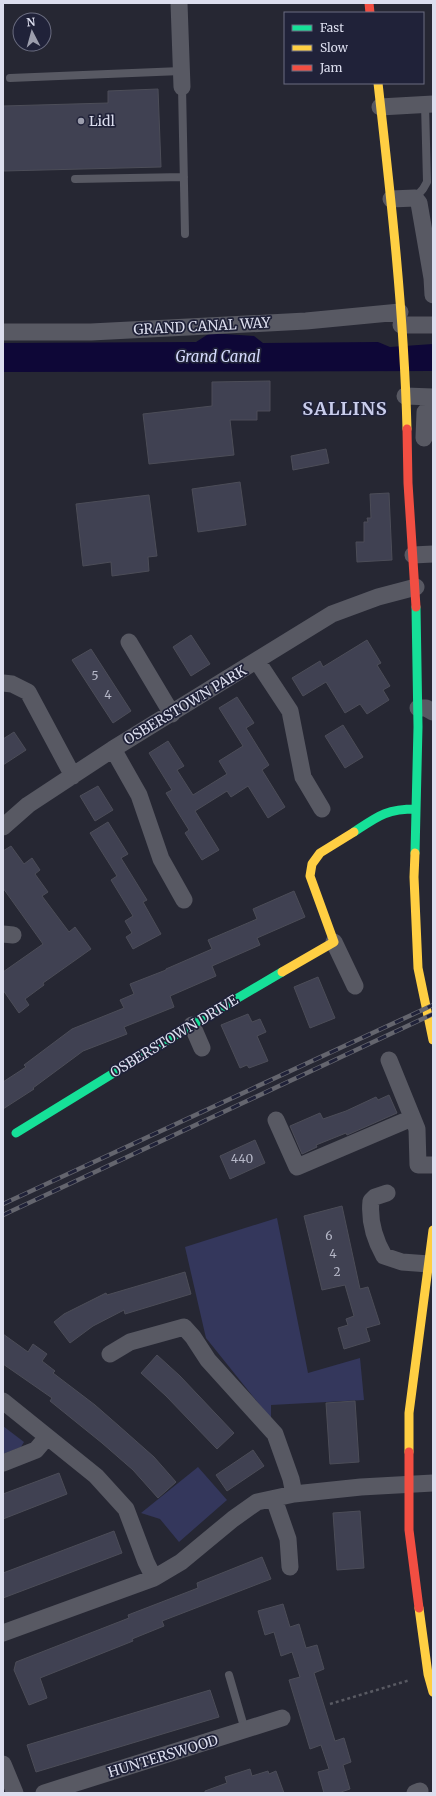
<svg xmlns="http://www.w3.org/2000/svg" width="436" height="1796" font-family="Merriweather,serif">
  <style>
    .green { fill: #34375c }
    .water { fill: #0e0737 }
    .building { fill: #404152; stroke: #4c4d58 }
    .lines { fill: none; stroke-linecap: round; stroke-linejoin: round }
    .path { stroke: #595a63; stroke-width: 2.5; stroke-dasharray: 3 3; stroke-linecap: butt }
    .lane { stroke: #585963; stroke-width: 8 }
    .street { stroke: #585963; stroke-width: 17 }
    .fast { stroke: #16e098; stroke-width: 9 }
    .slow { stroke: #ffcf43; stroke-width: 9 }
    .jam { stroke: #f24e42; stroke-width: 9 }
    .rail-casing { stroke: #64656e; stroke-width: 4.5 }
    .rail { stroke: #202239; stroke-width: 3; stroke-dasharray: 9; stroke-linecap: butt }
    .poi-dot { fill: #9c9ead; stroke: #202239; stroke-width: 1.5 }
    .labels { text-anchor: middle; stroke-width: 3.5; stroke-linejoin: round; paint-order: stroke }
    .number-label { font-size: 12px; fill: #b5b7c7 }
    .poi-label { font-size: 14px; fill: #dcdeee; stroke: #202239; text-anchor: start }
    .street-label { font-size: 14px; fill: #dcdeee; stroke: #202239 }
    .water-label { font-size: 15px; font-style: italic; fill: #d5dafe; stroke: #202239 }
    .district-label { font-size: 18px; font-weight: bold; letter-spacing: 1px; fill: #c8cceb; stroke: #202239 }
  </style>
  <rect width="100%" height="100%" fill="#262733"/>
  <path class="green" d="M277,1218L308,1373L360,1358L364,1400L271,1405V1419L206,1338L185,1247Z
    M3,1426L24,1442L21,1447L3,1454Z
    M198,1467L227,1500L179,1542L160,1519L141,1513Z"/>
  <path class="water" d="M210,333L254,336L263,343L378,342L390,347L433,344V371L3,372V343L196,342Z"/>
  <path class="building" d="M158,89L161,167L4,171L3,106L108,103V91Z
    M270,381V411H257V420H230L234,455L149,464L143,414L212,406V382Z
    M326,449L329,463L293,470L291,456Z
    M240,482L246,525L198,532L192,489Z
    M389,493L392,560L357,562L356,542H364V522H368L367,518H371L370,494Z
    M149,495L157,556L148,557L149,571L112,576L111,562L83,566L76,504Z
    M191,635L210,664L191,676L173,647Z
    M367,640L381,663L377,665L390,686L383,690L389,700L367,714L360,704L345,713L326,682L303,696L292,678L320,661L323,667Z
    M91,649L131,711L113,723L72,660Z
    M237,697L254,723L246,728L269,765L262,770L285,807L268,818L248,786L231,797L227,791L195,811L219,850L202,860L185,833L189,830L166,793L172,790L149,753L168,741L184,766L177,770L193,795L227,774L219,761L243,746L219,708Z
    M343,725L363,757L345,768L325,736Z
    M14,732L26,750L3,765V739Z
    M98,786L113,810L95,821L80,796Z
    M108,822L128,854L121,858L147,900L143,902L161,934L133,949L126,937L132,933L125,921L133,916L111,880L117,876L90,833Z
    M11,846L24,864L32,858L40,870L35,874L48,892L42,896L69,932L75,927L91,949L43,983L44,985L25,999L29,1005L19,1013L3,990V972L43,944L3,888V851Z
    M294,891L305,917L257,938L260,945L212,966L216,976L170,996L174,1007L124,1027L127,1034L83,1051L33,1088L34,1089L3,1109V1082L26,1067L24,1065L72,1029L124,1008L120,1000L134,994L130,984L166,970V969L212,949L208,940L257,919L253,909Z
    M318,977L335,1018L310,1028L294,987Z
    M248,1014L252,1022L260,1019L266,1032L257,1036L268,1061L249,1068L247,1065L240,1068L221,1025Z
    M389,1095L397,1113L347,1135L346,1133L316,1145L317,1147L302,1154L290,1126L320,1113L323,1119L346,1111L376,1097L378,1100Z
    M255,1140L265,1163L230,1179L220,1156Z
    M342,1206L360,1289L368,1287L380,1324L366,1328L370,1341L344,1349L338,1328L348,1325L346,1319L354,1316L345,1285L322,1290L304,1216Z
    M185,1272L191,1294L125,1314L124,1310L93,1326L70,1343L54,1322L64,1314L106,1293L107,1295Z
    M3,1334L28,1352L33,1344L47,1354L42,1361L55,1371L53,1373L95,1405L119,1426L154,1457L176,1482L158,1498L133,1470L102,1443L50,1401L52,1398L3,1364Z
    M157,1355L180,1376L234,1433L217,1449L166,1396L141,1373Z
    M355,1401L359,1462L330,1464L326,1403Z
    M253,1450L264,1466L227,1491L216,1475Z
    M59,1473L67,1494L3,1519V1494Z
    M360,1511L364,1568L337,1570L333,1513Z
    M114,1531L122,1553L3,1598V1573Z
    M262,1557L271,1579L162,1621L164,1626L132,1639L133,1641L40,1678L47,1698L29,1705L14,1670L16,1662L129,1618L128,1615L198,1588L197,1583Z
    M283,1604L290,1627L299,1624L306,1648L317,1645L324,1669L314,1673L335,1741L344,1738L351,1762L343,1765L350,1789L338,1793H324L318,1772L329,1769L321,1745L310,1749L289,1680L300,1677L292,1652L281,1656L274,1632L265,1635L258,1611Z
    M210,1690L219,1717L36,1772L27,1745Z
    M250,1769L252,1776L268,1771L269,1774L276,1771L284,1793H205V1791L227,1783L225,1777Z"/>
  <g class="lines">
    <path class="path" d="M330,1704L410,1680"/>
    <path class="lane" d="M10,78L181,71
      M182,87L185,234
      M75,179L184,177
      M415,198L423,189L427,182L425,104
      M229,1675L245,1730"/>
    <path class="street" d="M179,3L182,87
      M380,107L433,104
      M391,199L415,198L419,203L432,278L433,295
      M401,325H433
      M3,332H91L306,321L400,312
      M405,396L433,397
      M424,438L425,412H433
      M413,555L433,554
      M129,642L172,714
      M257,661L290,711L303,777L322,809
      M3,683L12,684L28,692L73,776
      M418,708H426L433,712
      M113,749L139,795L161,859L184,900
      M3,827L28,805L113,749L332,614L378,597L416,587
      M3,934L13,935
      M334,942L355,986
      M192,1025L202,1048
      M389,1060L417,1129L418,1165H433
      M276,1120L297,1167L412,1118
      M387,1193L375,1197L371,1201C369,1220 375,1240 384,1256L402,1262L429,1264
      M110,1354L130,1342L184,1327L193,1337L208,1360L275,1434L291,1479L294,1494
      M3,1401L96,1476L126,1509L146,1562L154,1578
      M3,1463L36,1450L47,1437
      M274,1499L288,1539L290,1567
      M3,1633L154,1578L181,1562L233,1519L257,1502L294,1494L361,1487L433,1483
      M3,1764L15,1793
      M44,1793L282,1718
      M415,1793L420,1791"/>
    <path class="fast" d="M354,832C378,816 386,809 416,809
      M415,853L418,727L416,607
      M16,1133L192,1025L282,972"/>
    <path class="slow" d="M378,83C391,198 404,314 407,429
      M415,853L414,877L418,968L433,1040
      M282,972L334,942L310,876L312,864L320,853L354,832
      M409,1452V1413L433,1230
      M419,1608L428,1674L433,1692"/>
    <path class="jam" d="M369,3L370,13
      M407,429L408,483L416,607
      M409,1452V1530L419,1608"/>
    <g class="rail-casing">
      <path id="rail" d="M3,1204L433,1005
        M3,1215L433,1014"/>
    </g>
    <use href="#rail" class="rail"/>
  </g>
  <circle class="poi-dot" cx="81" cy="121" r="4"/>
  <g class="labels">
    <g class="number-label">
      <text x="95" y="680">5</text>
      <text x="108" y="699">4</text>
      <text x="242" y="1163">440</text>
      <text x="329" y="1240">6</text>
      <text x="333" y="1258">4</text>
      <text x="337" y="1276">2</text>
    </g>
    <g class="poi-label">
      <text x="89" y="126">Lidl</text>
    </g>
    <g class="street-label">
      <text transform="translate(202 326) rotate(-3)" y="5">GRAND CANAL WAY</text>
      <text transform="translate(185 705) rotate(-31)" y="5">OSBERSTOWN PARK</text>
      <text transform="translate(174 1036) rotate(-31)" y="5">OSBERSTOWN DRIVE</text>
      <text transform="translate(163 1756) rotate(-17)" y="5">HUNTERSWOOD</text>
    </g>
    <g class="water-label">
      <text x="218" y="362">Grand Canal</text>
    </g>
    <g class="district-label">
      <text x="345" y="415">SALLINS</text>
    </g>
  </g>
  <rect width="436" height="1796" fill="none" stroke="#dcdeee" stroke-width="8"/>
  <rect x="284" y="12" width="140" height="72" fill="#202239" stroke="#6b6d81"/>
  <rect x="292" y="25" width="20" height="6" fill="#16e098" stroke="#6b6d81"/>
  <text x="320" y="32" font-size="12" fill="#dcdeee">Fast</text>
  <rect x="292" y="45" width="20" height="6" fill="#ffcf43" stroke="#6b6d81"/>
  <text x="320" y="52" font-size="12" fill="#dcdeee">Slow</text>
  <rect x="292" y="65" width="20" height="6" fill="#f24e42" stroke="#6b6d81"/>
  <text x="320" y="72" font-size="12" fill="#dcdeee">Jam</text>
  <g transform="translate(32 32) rotate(354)"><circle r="19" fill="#202239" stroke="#6b6d81"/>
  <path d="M0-3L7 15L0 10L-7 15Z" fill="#9c9ead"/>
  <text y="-6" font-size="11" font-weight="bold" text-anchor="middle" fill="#dcdeee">N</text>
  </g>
</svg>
